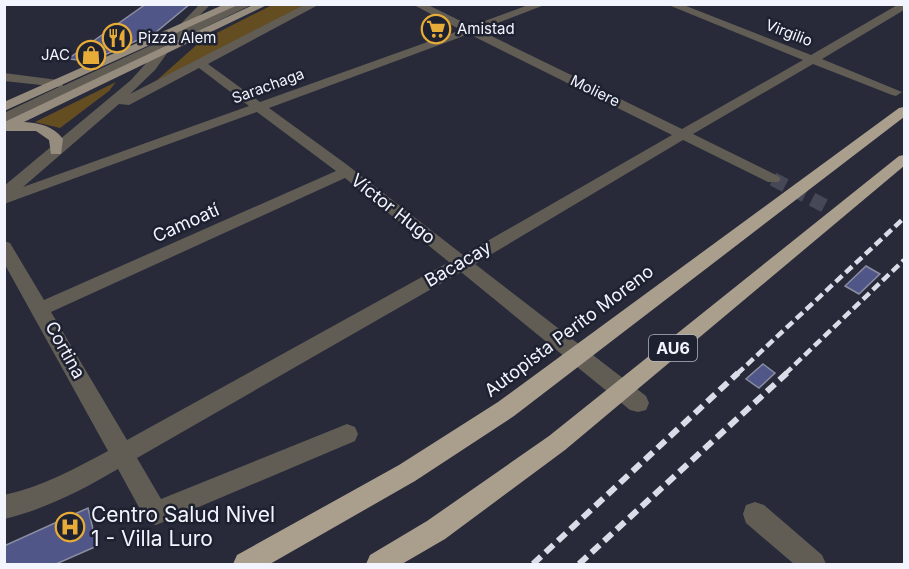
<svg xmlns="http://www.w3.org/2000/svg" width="909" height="569" font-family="Inter,sans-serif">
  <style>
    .green { fill: #654d22 }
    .building { fill: #505687; stroke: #8b8ea1; stroke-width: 1.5 }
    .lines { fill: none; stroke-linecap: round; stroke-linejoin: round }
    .minor-tunnel { stroke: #464857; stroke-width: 14; stroke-dasharray: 14 8; stroke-linecap: butt }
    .minor { fill: #615d55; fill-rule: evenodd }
    .major { fill: #968c7e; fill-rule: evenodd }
    .highway { fill: #aa9f8d; fill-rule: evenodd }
    .rail-far1 { stroke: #dadce7; stroke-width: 4.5; stroke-dasharray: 9 4.5; stroke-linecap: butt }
    .rail { stroke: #dadce7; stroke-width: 6; stroke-dasharray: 11 6; stroke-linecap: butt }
    .labels { text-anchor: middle; stroke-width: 5; stroke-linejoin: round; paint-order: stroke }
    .far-poi-label { font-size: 15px; fill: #f2f4fe; stroke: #1e2130; text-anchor: start }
    .far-street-label { font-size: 15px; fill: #f2f4fe; stroke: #1e2130 }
    .shield { fill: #1e2130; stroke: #b2b5c0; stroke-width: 1.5 }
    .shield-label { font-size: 16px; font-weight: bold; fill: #f2f4fe }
    .street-label { font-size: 18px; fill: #f2f4fe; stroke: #1e2130 }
    .near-poi-label { font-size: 21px; fill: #f2f4fe; stroke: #1e2130; text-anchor: start }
  </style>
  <rect width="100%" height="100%" fill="#282a3a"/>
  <path class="green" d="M272,5H307L156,81L201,41Z
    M116,82L109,91L60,128L35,122Z"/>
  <path class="building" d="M146,4H190L156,32L91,61L68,59Z
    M866,266L880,274L859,294L845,286Z
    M763,364L775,373L759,388L746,379Z
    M88,508L97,546L56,564H4V546Z"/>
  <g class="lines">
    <path class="minor-tunnel" d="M773,179L827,207"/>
    <path class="minor" d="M200,4H211L187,28L239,4H253L175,42L155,70L130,94L306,4H320L208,64L260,102L461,30L412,4H426L471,26L531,4H547L479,30L682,129L803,60L666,4H681L811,55L899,4H904V10L822,59L902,92L896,96L892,95L813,64L693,134L778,176L781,179L778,182H768L683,140L475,264L646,396L649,403L646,410L638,412L630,410L461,272L137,458L161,499L347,424L355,427L358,434L355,441L156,525L147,522L118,469C82,490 46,509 4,519V495C42,487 74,469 108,451L4,263V241L10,243L44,300L336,171L257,112L4,204V186L131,80L157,51L4,122V113L59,87L4,81V73L58,80L62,81L63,86L167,38ZM469,34L672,135L463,255L346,164L269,108ZM199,68L249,106L23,187L119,104L129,105ZM345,178L449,262L127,440L51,312Z
      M755,502L764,505L822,555L826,564H794L746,523L743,514L746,505Z"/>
    <path class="major" d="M225,4H240L4,111V102Z
      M255,4H269L24,122C40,123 53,126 63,139L61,154H51L49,140L36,131H4V122Z"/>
    <path class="highway" d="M904,107V117L514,416L415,481L270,564H233L237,555L399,465L498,402L899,108Z
      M904,155V166L565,450L445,539L402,564H366L370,555L427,521L549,436L899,156Z"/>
    <path class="rail-far1" d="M737,374L904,218
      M785,374L904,260"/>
    <path class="rail" d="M533,564L738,373
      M579,564L787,373"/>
  </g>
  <defs>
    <g id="supermarket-ring" transform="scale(1.5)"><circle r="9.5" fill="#1e2130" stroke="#e7ac37" stroke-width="1.5"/><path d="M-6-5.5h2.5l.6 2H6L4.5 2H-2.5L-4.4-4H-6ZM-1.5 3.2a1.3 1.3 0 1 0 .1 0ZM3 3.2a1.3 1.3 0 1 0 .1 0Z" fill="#e7ac37"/></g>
    <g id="restaurant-ring" transform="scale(1.5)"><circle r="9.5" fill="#1e2130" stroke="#e7ac37" stroke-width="1.5"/><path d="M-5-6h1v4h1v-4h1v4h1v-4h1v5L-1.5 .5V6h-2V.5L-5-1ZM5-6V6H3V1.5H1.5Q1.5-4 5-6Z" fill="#e7ac37"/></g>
    <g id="shop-ring" transform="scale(1.5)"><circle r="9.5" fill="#1e2130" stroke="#e7ac37" stroke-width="1.5"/><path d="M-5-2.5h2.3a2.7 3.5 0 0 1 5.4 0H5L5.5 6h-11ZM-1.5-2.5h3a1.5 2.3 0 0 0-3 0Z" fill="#e7ac37"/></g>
    <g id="hospital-ring" transform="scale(1.5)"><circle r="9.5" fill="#1e2130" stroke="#e7ac37" stroke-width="1.5"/><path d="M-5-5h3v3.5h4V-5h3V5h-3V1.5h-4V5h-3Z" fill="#e7ac37"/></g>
  </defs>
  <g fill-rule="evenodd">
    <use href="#supermarket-ring" x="436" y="29"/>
    <use href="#restaurant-ring" x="117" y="38"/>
    <use href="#shop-ring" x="91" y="55"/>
    <use href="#hospital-ring" x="70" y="527"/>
  </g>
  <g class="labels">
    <g class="far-poi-label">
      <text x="457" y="34">Amistad</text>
      <text x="138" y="43">Pizza Alem</text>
      <text x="70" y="60" text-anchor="end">JAC</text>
    </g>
    <g class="far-street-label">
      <text transform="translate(789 33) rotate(21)" y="5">Virgilio</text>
      <text transform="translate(268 86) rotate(-20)" y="5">Sarachaga</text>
      <text transform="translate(595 91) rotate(26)" y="5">Moliere</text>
    </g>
    <rect class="shield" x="649" y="335" width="48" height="26" rx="4.5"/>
    <g class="shield-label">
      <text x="673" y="354">AU6</text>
    </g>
    <g class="street-label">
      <text transform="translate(393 209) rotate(38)" y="6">Víctor Hugo</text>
      <text transform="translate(186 223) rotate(-24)" y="6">Camoatí</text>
      <text transform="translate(458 264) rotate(-30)" y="6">Bacacay</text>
      <text transform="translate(569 331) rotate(-37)" y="6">Autopista Perito Moreno</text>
      <text transform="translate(65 350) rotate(61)" y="6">Cortina</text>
    </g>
    <g class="near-poi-label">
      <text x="91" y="522">Centro Salud Nivel<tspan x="91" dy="24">1 - Villa Luro</tspan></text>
    </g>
  </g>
  <rect width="909" height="569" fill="none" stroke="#f2f4fe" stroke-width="12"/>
</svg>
